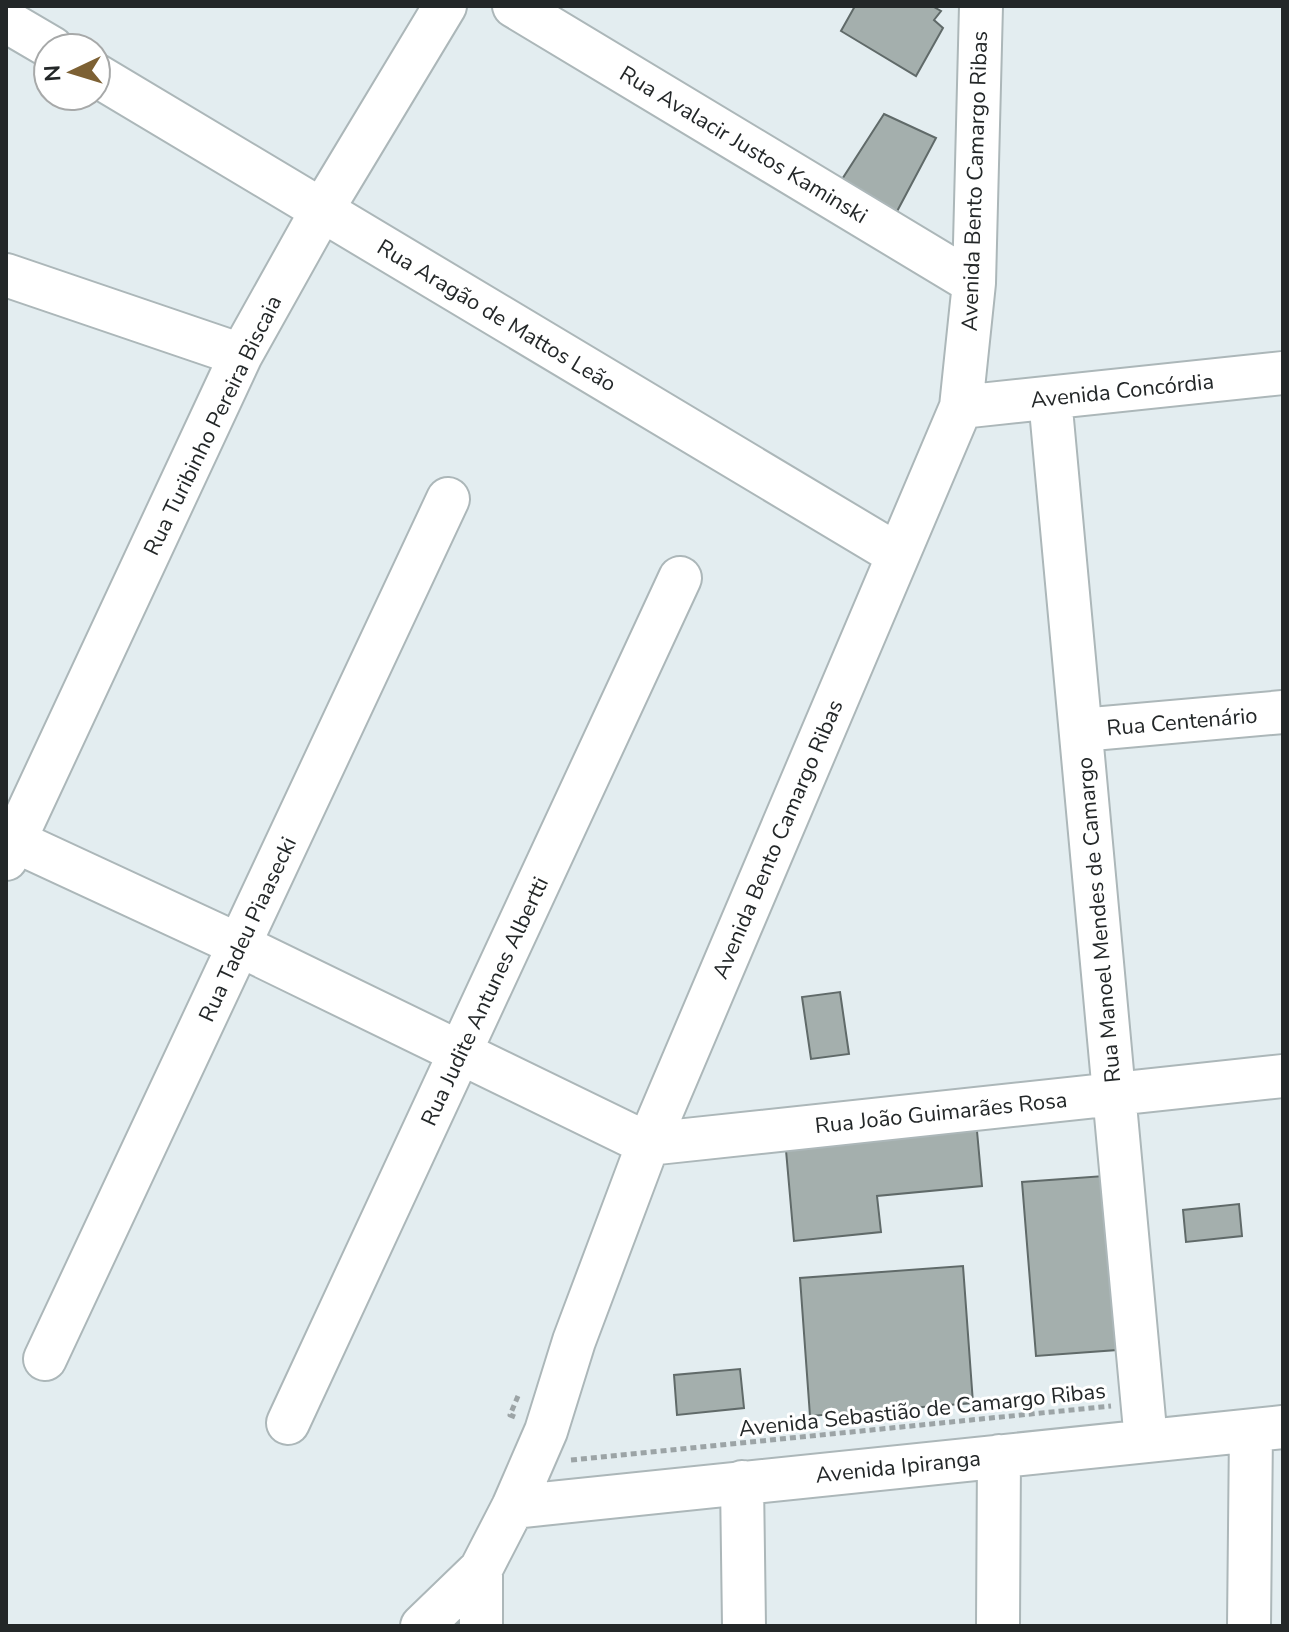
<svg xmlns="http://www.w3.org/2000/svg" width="1289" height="1632" font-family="'Nunito Sans',sans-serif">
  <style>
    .building { fill: #a4afad; stroke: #606a69; stroke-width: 2 }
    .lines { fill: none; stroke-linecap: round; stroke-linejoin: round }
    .minor-casing { stroke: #acb7b9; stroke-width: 46 }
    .path { stroke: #9ca4a6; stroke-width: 5; stroke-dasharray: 6 4; stroke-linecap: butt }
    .minor { stroke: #fff; stroke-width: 42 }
    .labels { text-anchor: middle; stroke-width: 6; stroke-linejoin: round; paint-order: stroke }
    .street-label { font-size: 22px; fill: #232728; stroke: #fff }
  </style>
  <rect width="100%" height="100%" fill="#e3edf0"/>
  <path class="building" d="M855,6H932L941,11L934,20L943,28L916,76L841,31Z
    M884,114L936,138L894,217L839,184Z
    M840,992L849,1054L811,1059L802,997Z
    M976,1120L982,1186L877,1196L881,1232L794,1241L785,1139Z
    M1104,1176L1117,1350L1036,1356L1022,1182Z
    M1239,1204L1242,1236L1186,1242L1183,1210Z
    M963,1266L973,1403L810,1416L800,1278Z
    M740,1369L744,1408L677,1415L674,1375Z"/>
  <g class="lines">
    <g class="minor-casing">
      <path id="minor" d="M514,6L974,283
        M6,21L52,48
        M96,75L898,555
        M6,275L241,355
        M1050,398L1146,1441
        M961,407L1283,373
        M1081,730L1283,712
        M6,837L239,945L648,1144L1283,1076
        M6,859L241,355L322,210L445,6
        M45,1359L448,499
        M288,1423L680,578
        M742,1482L744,1626
        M513,1507L1283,1427
        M422,1626L481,1569L513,1507L546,1431L574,1341L648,1144L961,407L974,283L981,6
        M481,1626V1569
        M998,1626L999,1456
        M1249,1626L1251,1431"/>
    </g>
    <path class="path" d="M515,1417L510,1415L518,1396
      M571,1460L1111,1406"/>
    <use href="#minor" class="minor"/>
  </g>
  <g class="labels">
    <g class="street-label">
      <text transform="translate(744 144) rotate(31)" y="8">Rua Avalacir Justos Kaminski</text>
      <text transform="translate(974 181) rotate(-88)" y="8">Avenida Bento Camargo Ribas</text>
      <text transform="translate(497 315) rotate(31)" y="8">Rua Aragão de Mattos Leão</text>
      <text transform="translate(1122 390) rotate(-6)" y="8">Avenida Concórdia</text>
      <text transform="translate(212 425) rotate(-64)" y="8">Rua Turibinho Pereira Biscaia</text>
      <text transform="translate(1182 721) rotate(-5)" y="8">Rua Centenário</text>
      <text transform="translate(777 839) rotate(-67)" y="8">Avenida Bento Camargo Ribas</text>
      <text transform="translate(1098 920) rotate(-95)" y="8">Rua Manoel Mendes de Camargo</text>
      <text transform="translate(247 929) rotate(-65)" y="8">Rua Tadeu Piaasecki</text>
      <text transform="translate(484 1001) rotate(-65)" y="8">Rua Judite Antunes Albertti</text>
      <text transform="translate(941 1112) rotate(-6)" y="8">Rua João Guimarães Rosa</text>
      <text transform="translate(922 1409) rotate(-6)" y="8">Avenida Sebastião de Camargo Ribas</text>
      <text transform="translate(898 1466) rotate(-6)" y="8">Avenida Ipiranga</text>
    </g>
  </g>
  <rect width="1289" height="1632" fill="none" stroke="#232728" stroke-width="16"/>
  <g transform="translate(72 72) rotate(266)"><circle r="38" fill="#ffffff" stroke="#a7a9a9" stroke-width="2"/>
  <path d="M0-6L14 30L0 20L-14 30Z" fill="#7d6134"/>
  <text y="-12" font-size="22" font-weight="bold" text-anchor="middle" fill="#232728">N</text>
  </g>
</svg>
